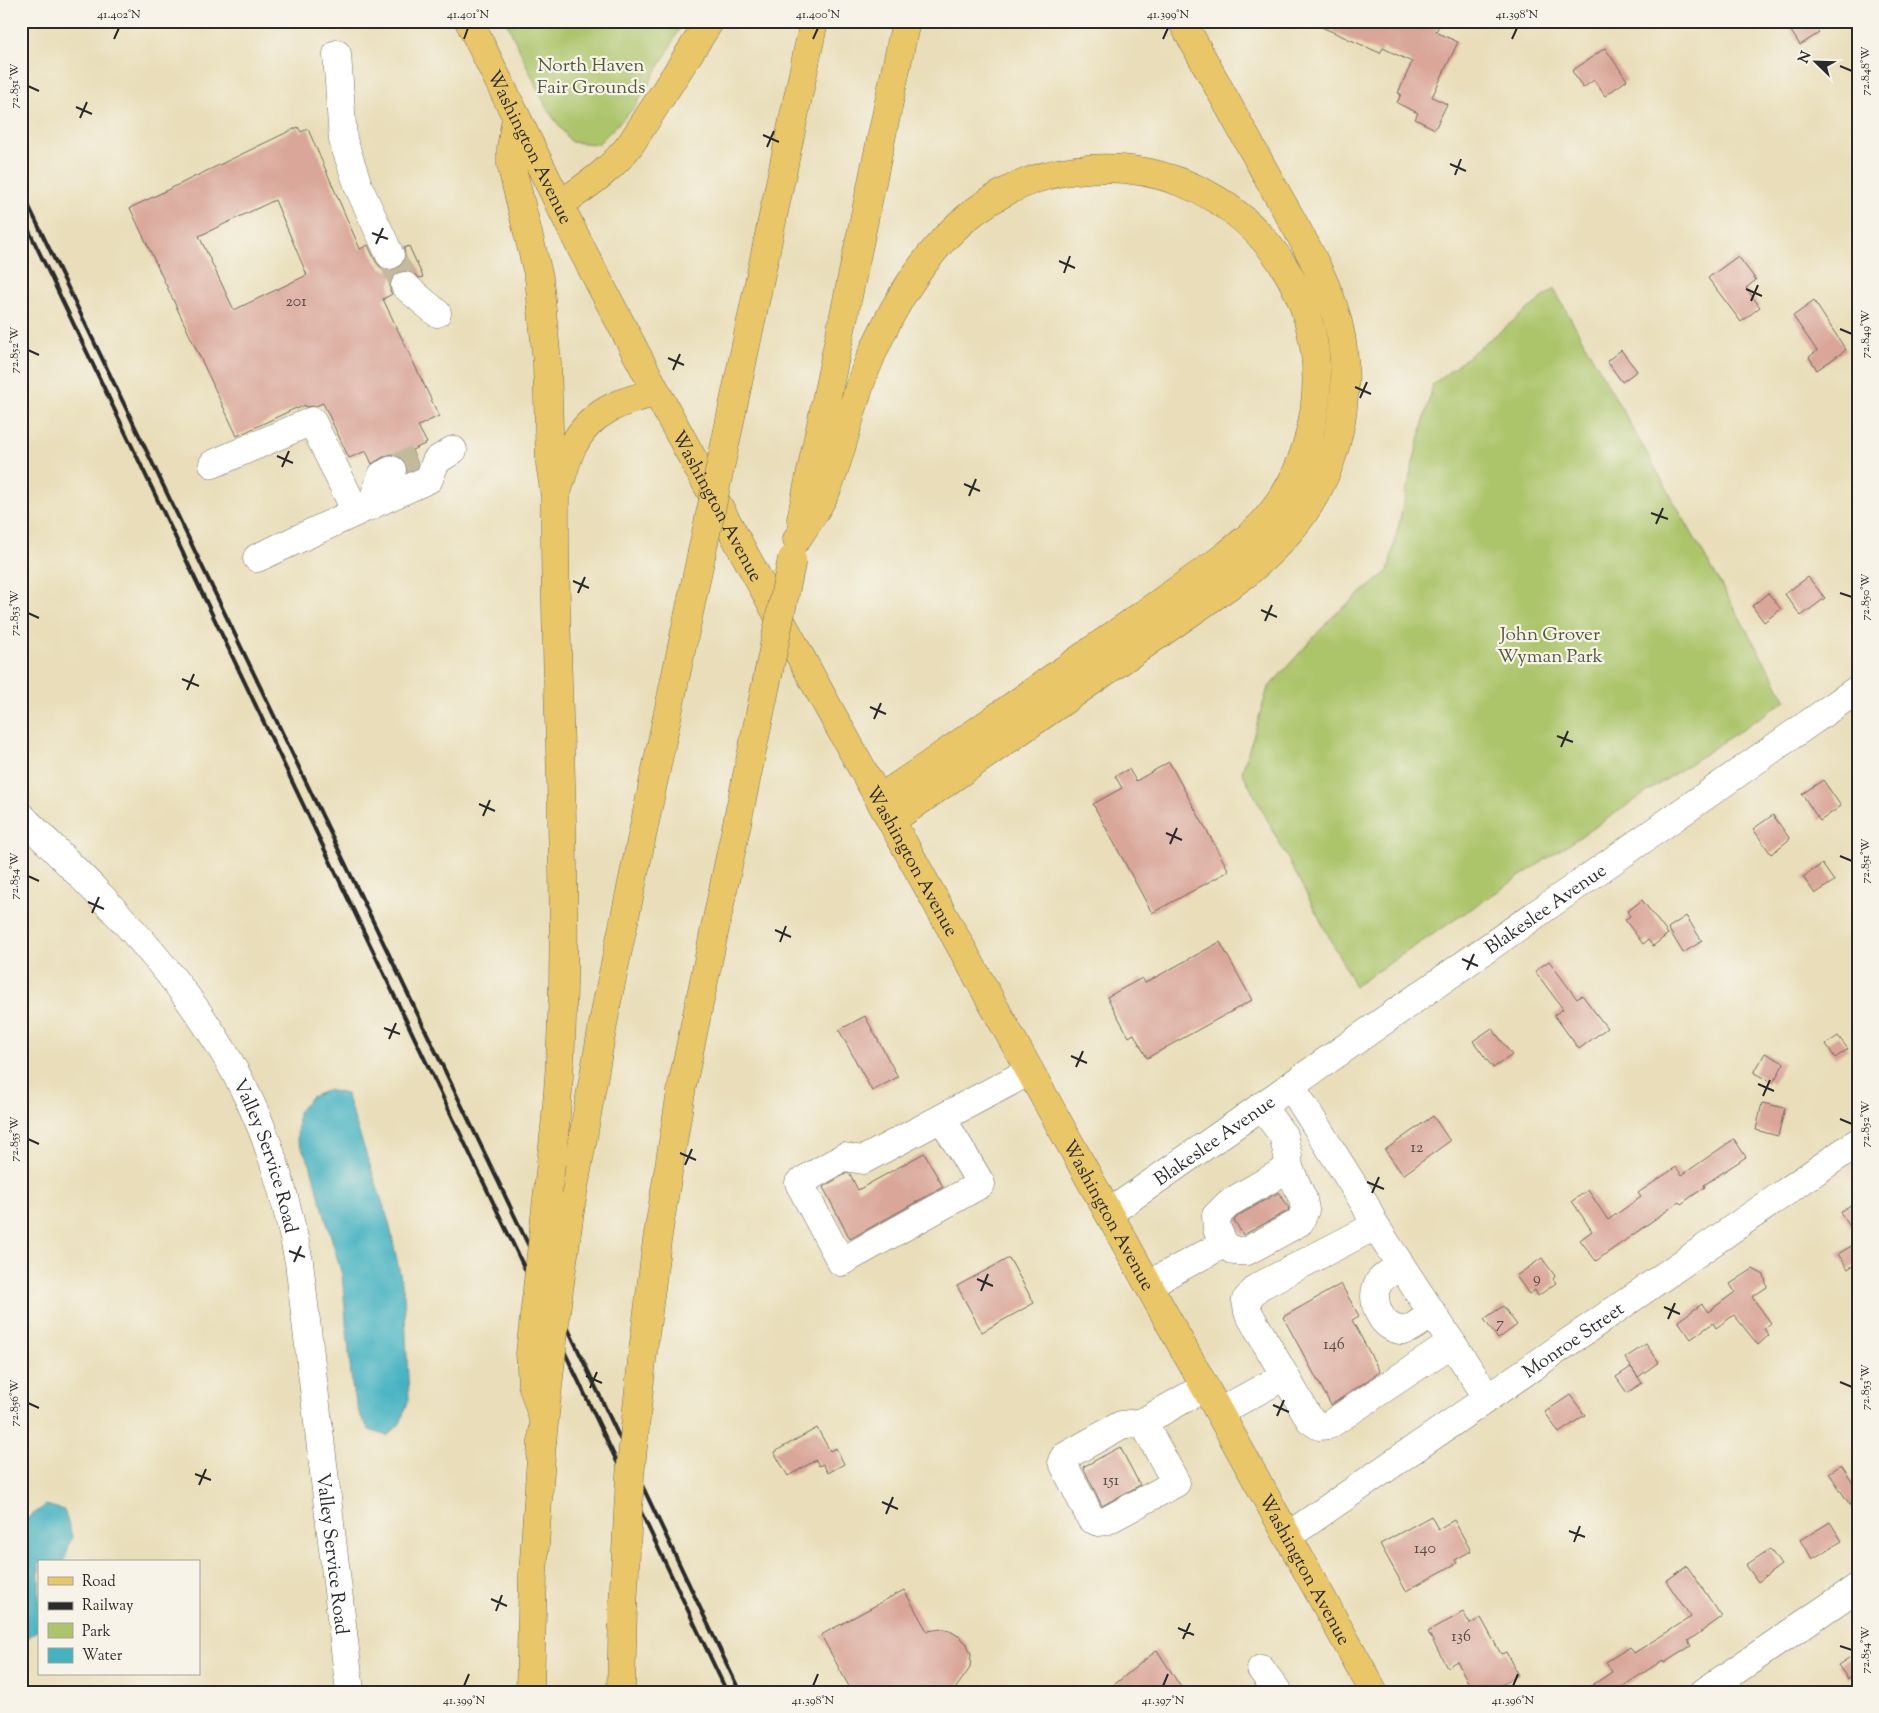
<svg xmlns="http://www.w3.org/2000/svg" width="1879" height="1713" font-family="'Sorts Mill Goudy',serif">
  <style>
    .green { fill: #acc56b; stroke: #6c784b }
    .water { fill: #45b2c2; stroke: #386e76 }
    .building { fill: #d9a699; fill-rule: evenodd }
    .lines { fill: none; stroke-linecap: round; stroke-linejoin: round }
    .minor-tunnel { stroke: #c3ba9d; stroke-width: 28; stroke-dasharray: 28 14; stroke-linecap: butt }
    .minor-casing { stroke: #6e6a5d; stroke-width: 29 }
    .major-casing { stroke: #6e6a5d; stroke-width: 29 }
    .highway-casing { stroke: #6e6a5d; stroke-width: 29 }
    .minor { stroke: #fff; stroke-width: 28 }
    .major { stroke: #e9c769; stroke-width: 28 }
    .highway { stroke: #e9c769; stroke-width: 28 }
    .rail { stroke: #2b2b2b; stroke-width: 4 }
    .highway-bridge-casing { stroke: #6e6a5d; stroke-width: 29; stroke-linecap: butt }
    .highway-bridge { stroke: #e9c769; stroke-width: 28 }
    .ticks { fill: none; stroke: #2b2b2b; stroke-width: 2 }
    .labels { text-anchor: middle; stroke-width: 4.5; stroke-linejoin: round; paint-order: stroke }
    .number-label { font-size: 16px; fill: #564a46 }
    .park-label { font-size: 19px; fill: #52593e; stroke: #f7f3e8 }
    .street-label { font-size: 19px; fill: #2b2b2b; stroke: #f7f3e8 }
    .neatline { fill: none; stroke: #2b2b2b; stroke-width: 2 }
    .ticks-label { font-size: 12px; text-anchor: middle; fill: #2b2b2b }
  </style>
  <rect width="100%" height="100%" fill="#f7f3e8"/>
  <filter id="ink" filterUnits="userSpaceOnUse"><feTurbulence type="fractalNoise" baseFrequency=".02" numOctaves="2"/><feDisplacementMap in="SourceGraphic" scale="10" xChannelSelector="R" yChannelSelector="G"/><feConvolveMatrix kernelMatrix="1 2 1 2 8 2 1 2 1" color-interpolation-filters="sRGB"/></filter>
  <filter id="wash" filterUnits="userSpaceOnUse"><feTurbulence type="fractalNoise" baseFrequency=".0096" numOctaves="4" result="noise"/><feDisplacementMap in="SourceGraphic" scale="20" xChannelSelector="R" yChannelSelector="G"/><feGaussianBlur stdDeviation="1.12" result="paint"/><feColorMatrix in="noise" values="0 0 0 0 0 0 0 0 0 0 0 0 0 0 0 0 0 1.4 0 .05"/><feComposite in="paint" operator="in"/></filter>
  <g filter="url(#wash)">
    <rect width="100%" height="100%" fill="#e9deb9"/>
    <path class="green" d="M506,21H683L667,53L635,107L598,144L571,142L547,109Z
      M1554,289L1786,700L1355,986L1242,772L1268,688L1333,616L1388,571L1413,463L1433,384Z"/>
    <path class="water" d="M328,1090L346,1094L389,1222L404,1293L409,1399L400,1424L387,1436L369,1430L359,1413L352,1386L342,1275L310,1164L297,1139L298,1112L311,1097Z
      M46,1505L64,1510L72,1536L64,1562H39V1630L25,1640H21V1523Z"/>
    <g id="blocks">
      <path class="building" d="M1308,21H1441L1436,32L1458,42L1432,97L1447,104L1435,129L1415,119L1418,113L1397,103L1401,94L1398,93L1412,62L1383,48L1380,53Z
        M1800,21H1811L1819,33L1800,45L1789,28Z
        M1605,48L1627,80L1605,96L1594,80L1583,88L1572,71Z
        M298,127L301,132L308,129L360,249L368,245L376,262L381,268L389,271L397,269L402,264L405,257L404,248L409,246L423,277L420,278L408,271L399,272L393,276L390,283V291L392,294L383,299L439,416L418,426L427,443L412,450L418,464L417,467L407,472L406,463L400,457L393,454L385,456L372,464L366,451L349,458L323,403L316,406L306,407L305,405L297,409L296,408L237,436L130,208ZM275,200L307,275L234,310L199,236Z
        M1738,256L1756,280L1746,288L1760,307L1741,322L1708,278Z
        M1814,301L1846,350L1817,370L1809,357L1817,351L1793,316Z
        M1621,350L1637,371L1622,382L1607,361Z
        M1808,577L1825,598L1801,616L1785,594Z
        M1768,593L1781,609L1764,622L1752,606Z
        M1169,762L1229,871L1152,913L1093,804L1122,788L1115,776L1129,769L1136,781Z
        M1823,780L1841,806L1820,821L1802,794Z
        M1773,815L1790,839L1771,854L1753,829Z
        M1822,864L1834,881L1815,894L1803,877Z
        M1642,900L1668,934L1653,946L1648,940L1643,944L1625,920L1630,916L1627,912Z
        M1686,916L1702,941L1683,953L1668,928Z
        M1220,942L1252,1000L1147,1058L1134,1034L1129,1037L1107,997L1142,978L1145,983Z
        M1549,961L1577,999L1582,995L1607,1028L1579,1049L1554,1015L1563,1009L1535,971Z
        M865,1016L898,1077L872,1091L839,1030Z
        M1492,1028L1512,1055L1493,1068L1473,1041Z
        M1838,1036L1848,1049L1835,1058L1826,1044Z
        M1765,1053L1784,1063L1773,1083L1754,1073Z
        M1762,1103L1785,1108L1778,1136L1756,1130Z
        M1433,1116L1450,1141L1403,1175L1385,1150Z
        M1734,1139L1746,1157L1704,1185L1705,1187L1681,1204L1679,1202L1596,1261L1580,1240L1592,1231L1572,1201L1588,1190L1608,1220L1641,1197L1638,1193L1676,1167L1682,1175Z
        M924,1153L943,1187L850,1239L823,1187L847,1173L850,1174L858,1190Z
        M1279,1192L1289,1208L1288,1211L1243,1235L1234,1220L1239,1215Z
        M1858,1200V1238L1840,1212Z
        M1858,1242V1262L1848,1269L1838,1254Z
        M1009,1258L1034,1303L982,1332L957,1286Z
        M1542,1258L1555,1276L1553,1279L1556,1283L1538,1296L1535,1290L1529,1294L1516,1276Z
        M1753,1269L1764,1275L1767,1287L1752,1297L1771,1323L1764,1329L1769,1335L1758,1345L1734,1315L1716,1328L1713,1323L1691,1339L1678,1321L1702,1304L1708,1312L1735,1292L1730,1284Z
        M1341,1284L1359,1316L1352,1320L1380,1372L1331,1405L1283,1317Z
        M1503,1306L1517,1325L1498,1339L1484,1319Z
        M1646,1344L1659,1362L1638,1377L1625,1358Z
        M1631,1367L1642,1383L1627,1393L1616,1377Z
        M1570,1395L1585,1415L1559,1433L1545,1412Z
        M817,1428L830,1451L836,1448L844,1464L828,1473L823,1464L819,1466L816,1460L788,1476L774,1452Z
        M1120,1447L1140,1485L1102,1506L1083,1467Z
        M1841,1465L1858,1491V1509L1854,1511L1829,1473Z
        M1431,1516L1438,1529L1454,1520L1471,1551L1455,1560L1457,1563L1406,1591L1380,1544Z
        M1830,1522L1842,1541L1812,1559L1801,1540Z
        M1770,1549L1781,1565L1758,1582L1746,1565Z
        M1687,1566L1722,1617L1688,1641L1691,1646L1664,1663L1663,1660L1614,1692H1582L1612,1672L1606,1662L1630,1647L1634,1653L1691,1617L1666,1581Z
        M904,1590L927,1631L942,1629L950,1631L960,1637L967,1644L971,1654L970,1668L953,1692H852L821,1635Z
        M1463,1612L1470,1624L1481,1618L1501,1654L1506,1652L1518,1675L1489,1692H1473L1457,1661L1447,1667L1428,1632Z
        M1157,1650L1184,1692H1105Z
        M1858,1652V1671L1848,1679L1838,1665Z"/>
    </g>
  </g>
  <g filter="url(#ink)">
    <use href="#blocks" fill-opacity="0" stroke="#6e6a5d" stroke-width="1"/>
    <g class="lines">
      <path class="minor-tunnel" d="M390,255L405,286
        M392,470L416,459"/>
      <g class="minor-casing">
        <g id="minor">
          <path d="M337,54L343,140L359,188L390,255"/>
          <path d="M405,286L437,313"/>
          <path d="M213,464L312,421L356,512L429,479L436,461L453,450"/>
          <path d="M371,506L382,475L392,470"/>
          <path d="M257,558L356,512"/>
          <path id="s1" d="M21,816C113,907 205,996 257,1117C277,1164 289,1212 299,1262L350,1692"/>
          <path d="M1291,1086L1365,1204L1375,1226"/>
          <path d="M1261,1106L1283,1135L1288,1156L1289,1168L1303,1199L1305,1210L1300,1222L1247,1251H1234L1224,1244L1217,1229L1216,1216L1229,1203L1289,1168"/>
          <path d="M942,1118L981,1184L841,1262L799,1183L844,1157L863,1160L1030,1071"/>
          <path id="s2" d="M1109,1213L1858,689"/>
          <path d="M1401,1266C1394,1271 1384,1275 1379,1282C1368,1298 1381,1333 1406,1330C1414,1328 1425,1318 1432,1313"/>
          <path d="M1149,1284L1224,1244"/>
          <path d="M1285,1376L1310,1420L1319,1426L1329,1425L1452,1343"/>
          <path d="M1219,1412L1285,1376L1248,1312L1246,1300L1258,1287L1375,1226L1488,1398"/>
          <path d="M1143,1422L1176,1483L1106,1521L1098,1522L1091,1519L1062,1461L1064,1457L1121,1425L1143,1422L1205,1387"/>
          <path id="s3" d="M1288,1536L1858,1142"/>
          <path d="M1261,1669L1278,1692"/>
          <path d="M1704,1692L1858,1587"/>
        </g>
      </g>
      <g class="major-casing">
        <g id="major">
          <path id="s4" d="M469,21L579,244L657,393L823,698L1374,1692"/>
        </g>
      </g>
      <g class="highway-casing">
        <path id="highway" d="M516,118L511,148V164L539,278L547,363L550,464L555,496C553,718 578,942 551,1163
          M559,205C586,186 612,170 632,142L710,21
          M726,440L814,21
          M558,489C563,475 566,459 573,446C590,412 621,400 657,393
          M801,519L906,21
          M797,539C807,523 819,507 827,489C843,451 850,409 865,371C884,323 910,276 945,238C980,201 1025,176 1076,170C1228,151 1348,287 1309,436C1302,464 1288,494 1268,517C1253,535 1234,549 1216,563L923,769L880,798
          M892,820L1246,574C1267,556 1287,537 1303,514C1346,453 1357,368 1330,297C1315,258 1292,221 1271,183C1241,129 1212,75 1182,21
          M571,1204L607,1002L701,556
          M643,1351L657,1241L682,1086L768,675
          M530,1692L533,1574L542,1442
          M621,1692L623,1607"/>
      </g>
      <use href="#minor" class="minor"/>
      <use href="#major" class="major"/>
      <use href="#highway" class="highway"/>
      <path class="rail" d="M21,190L498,1181L740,1692
        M21,214L727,1692"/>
      <g class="highway-bridge-casing">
        <path id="highway-bridge" d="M701,556L726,440
          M768,675L792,559
          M544,1422L532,1384L530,1353L551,1163
          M542,1442L557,1304L571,1204
          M623,1607L630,1476L643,1351"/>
      </g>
      <use href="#highway-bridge" class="highway-bridge"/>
    </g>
  </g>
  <path class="ticks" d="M114,39L119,28M464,39L468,28M813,39L818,28M1163,39L1168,28M1512,39L1517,28M1840,66L1852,71M28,86L39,91M76,107L92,114M80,118L87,102M763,135L779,142M767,147L774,131M1450,164L1466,171M1455,175L1461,159M372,233L388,239M376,244L383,228M1059,261L1075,268M1064,273L1070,256M1746,289L1762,296M1751,301L1758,285M1840,329L1852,334M28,350L39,355M668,358L684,365M673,370L680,354M1355,387L1371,394M1360,398L1367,382M277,456L293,463M282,467L289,451M964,484L980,491M969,496L976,479M1651,513L1668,519M1656,524L1663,508M573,581L589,588M578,593L585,577M1840,593L1852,597M1261,610L1277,617M28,613L39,618M1265,621L1272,605M182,679L199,686M187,690L194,674M870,707L886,714M874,719L881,703M1557,736L1573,742M1561,747L1568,731M479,804L495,811M483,816L490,800M1166,833L1182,840M1170,844L1177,828M1840,856L1852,861M28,876L39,881M88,902L104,909M92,913L99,897M775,930L791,937M780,942L786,926M1462,959L1478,966M1467,970L1474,954M384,1028L400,1034M389,1039L396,1023M1071,1056L1087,1063M1076,1067L1083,1051M1758,1084L1774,1091M1763,1096L1770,1080M1840,1119L1852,1124M28,1139L39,1144M680,1153L696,1160M685,1165L692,1149M1367,1182L1384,1189M1372,1193L1379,1177M289,1251L305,1257M294,1262L301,1246M977,1279L993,1286M981,1291L988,1274M1664,1307L1680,1314M1668,1319L1675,1303M586,1376L602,1383M1840,1382L1852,1387M590,1388L597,1372M28,1403L39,1408M1273,1405L1289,1412M1277,1416L1284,1400M195,1474L211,1480M199,1485L206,1469M882,1502L898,1509M886,1514L893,1497M1569,1531L1585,1537M1574,1542L1580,1526M491,1599L507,1606M496,1611L502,1595M1178,1628L1194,1635M1183,1639L1190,1623M1840,1646L1852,1650M464,1686L469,1674M813,1686L818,1674M1163,1686L1168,1674M1513,1686L1518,1674"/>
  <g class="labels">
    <g class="number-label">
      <text x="296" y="306">201</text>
      <text x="1417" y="1152">12</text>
      <text x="1537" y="1283">9</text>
      <text x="1500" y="1328">7</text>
      <text x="1334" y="1349">146</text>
      <text x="1111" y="1485">151</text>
      <text x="1425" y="1553">140</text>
      <text x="1461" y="1641">136</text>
    </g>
    <g class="park-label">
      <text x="591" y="71">North Haven<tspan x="591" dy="22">Fair Grounds</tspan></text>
      <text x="1550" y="640">John Grover<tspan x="1550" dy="22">Wyman Park</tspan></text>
    </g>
    <g class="street-label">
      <text dy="7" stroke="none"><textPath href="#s4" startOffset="140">Washington Avenue</textPath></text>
      <text dy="7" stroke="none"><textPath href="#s4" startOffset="545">Washington Avenue</textPath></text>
      <text dy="7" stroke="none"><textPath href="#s4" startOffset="950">Washington Avenue</textPath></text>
      <text dy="7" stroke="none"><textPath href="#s2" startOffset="532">Blakeslee Avenue</textPath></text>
      <text dy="7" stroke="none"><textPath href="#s2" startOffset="128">Blakeslee Avenue</textPath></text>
      <text dy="7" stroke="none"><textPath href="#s1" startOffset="425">Valley Service Road</textPath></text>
      <text dy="7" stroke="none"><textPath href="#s4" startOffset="1355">Washington Avenue</textPath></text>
      <text dy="7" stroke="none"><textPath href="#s3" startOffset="346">Monroe Street</textPath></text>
      <text dy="7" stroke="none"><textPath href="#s1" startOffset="830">Valley Service Road</textPath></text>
      <text dy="7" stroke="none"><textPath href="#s4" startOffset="1760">Washington Avenue</textPath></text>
    </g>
  </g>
  <rect width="1879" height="1713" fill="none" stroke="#f7f3e8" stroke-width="55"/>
  <rect x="38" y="1560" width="162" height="115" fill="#f7f3e8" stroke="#a5a39c"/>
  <rect x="48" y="1577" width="25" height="8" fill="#e9c769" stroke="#a5a39c"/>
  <text x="82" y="1586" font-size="15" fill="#2b2b2b">Road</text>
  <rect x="48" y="1602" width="25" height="8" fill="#2b2b2b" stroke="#a5a39c"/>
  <text x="82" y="1610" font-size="15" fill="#2b2b2b">Railway</text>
  <rect x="48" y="1623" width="25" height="15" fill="#acc56b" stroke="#a5a39c"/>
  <text x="82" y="1636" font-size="15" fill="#2b2b2b">Park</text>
  <rect x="48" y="1648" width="25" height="15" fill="#45b2c2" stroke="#a5a39c"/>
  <text x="82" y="1660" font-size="15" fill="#2b2b2b">Water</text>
  <g transform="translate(1816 62) rotate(293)" stroke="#f7f3e8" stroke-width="4" paint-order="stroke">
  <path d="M0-4L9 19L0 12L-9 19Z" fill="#2b2b2b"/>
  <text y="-8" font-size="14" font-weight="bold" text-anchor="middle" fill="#2b2b2b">N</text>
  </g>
  <rect x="28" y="28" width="1824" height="1658" class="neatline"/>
  <g class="ticks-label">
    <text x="119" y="18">41.402°N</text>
    <text x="468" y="18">41.401°N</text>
    <text x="818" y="18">41.400°N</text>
    <text x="1168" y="18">41.399°N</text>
    <text x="1517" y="18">41.398°N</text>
    <text transform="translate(1865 71) rotate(-90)" y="4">72.848°W</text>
    <text transform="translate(14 86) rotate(-90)" y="4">72.851°W</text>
    <text transform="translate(1865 334) rotate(-90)" y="4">72.849°W</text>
    <text transform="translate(14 350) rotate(-90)" y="4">72.852°W</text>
    <text transform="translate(1865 597) rotate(-90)" y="4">72.850°W</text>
    <text transform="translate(14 613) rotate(-90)" y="4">72.853°W</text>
    <text transform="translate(1865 861) rotate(-90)" y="4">72.851°W</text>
    <text transform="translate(14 876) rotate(-90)" y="4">72.854°W</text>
    <text transform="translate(1865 1124) rotate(-90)" y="4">72.852°W</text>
    <text transform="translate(14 1139) rotate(-90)" y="4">72.855°W</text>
    <text transform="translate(1865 1387) rotate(-90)" y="4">72.853°W</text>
    <text transform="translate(14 1403) rotate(-90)" y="4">72.856°W</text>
    <text transform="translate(1865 1650) rotate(-90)" y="4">72.854°W</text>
    <text x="464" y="1704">41.399°N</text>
    <text x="813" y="1704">41.398°N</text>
    <text x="1163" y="1704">41.397°N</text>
    <text x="1513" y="1704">41.396°N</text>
  </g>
</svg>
